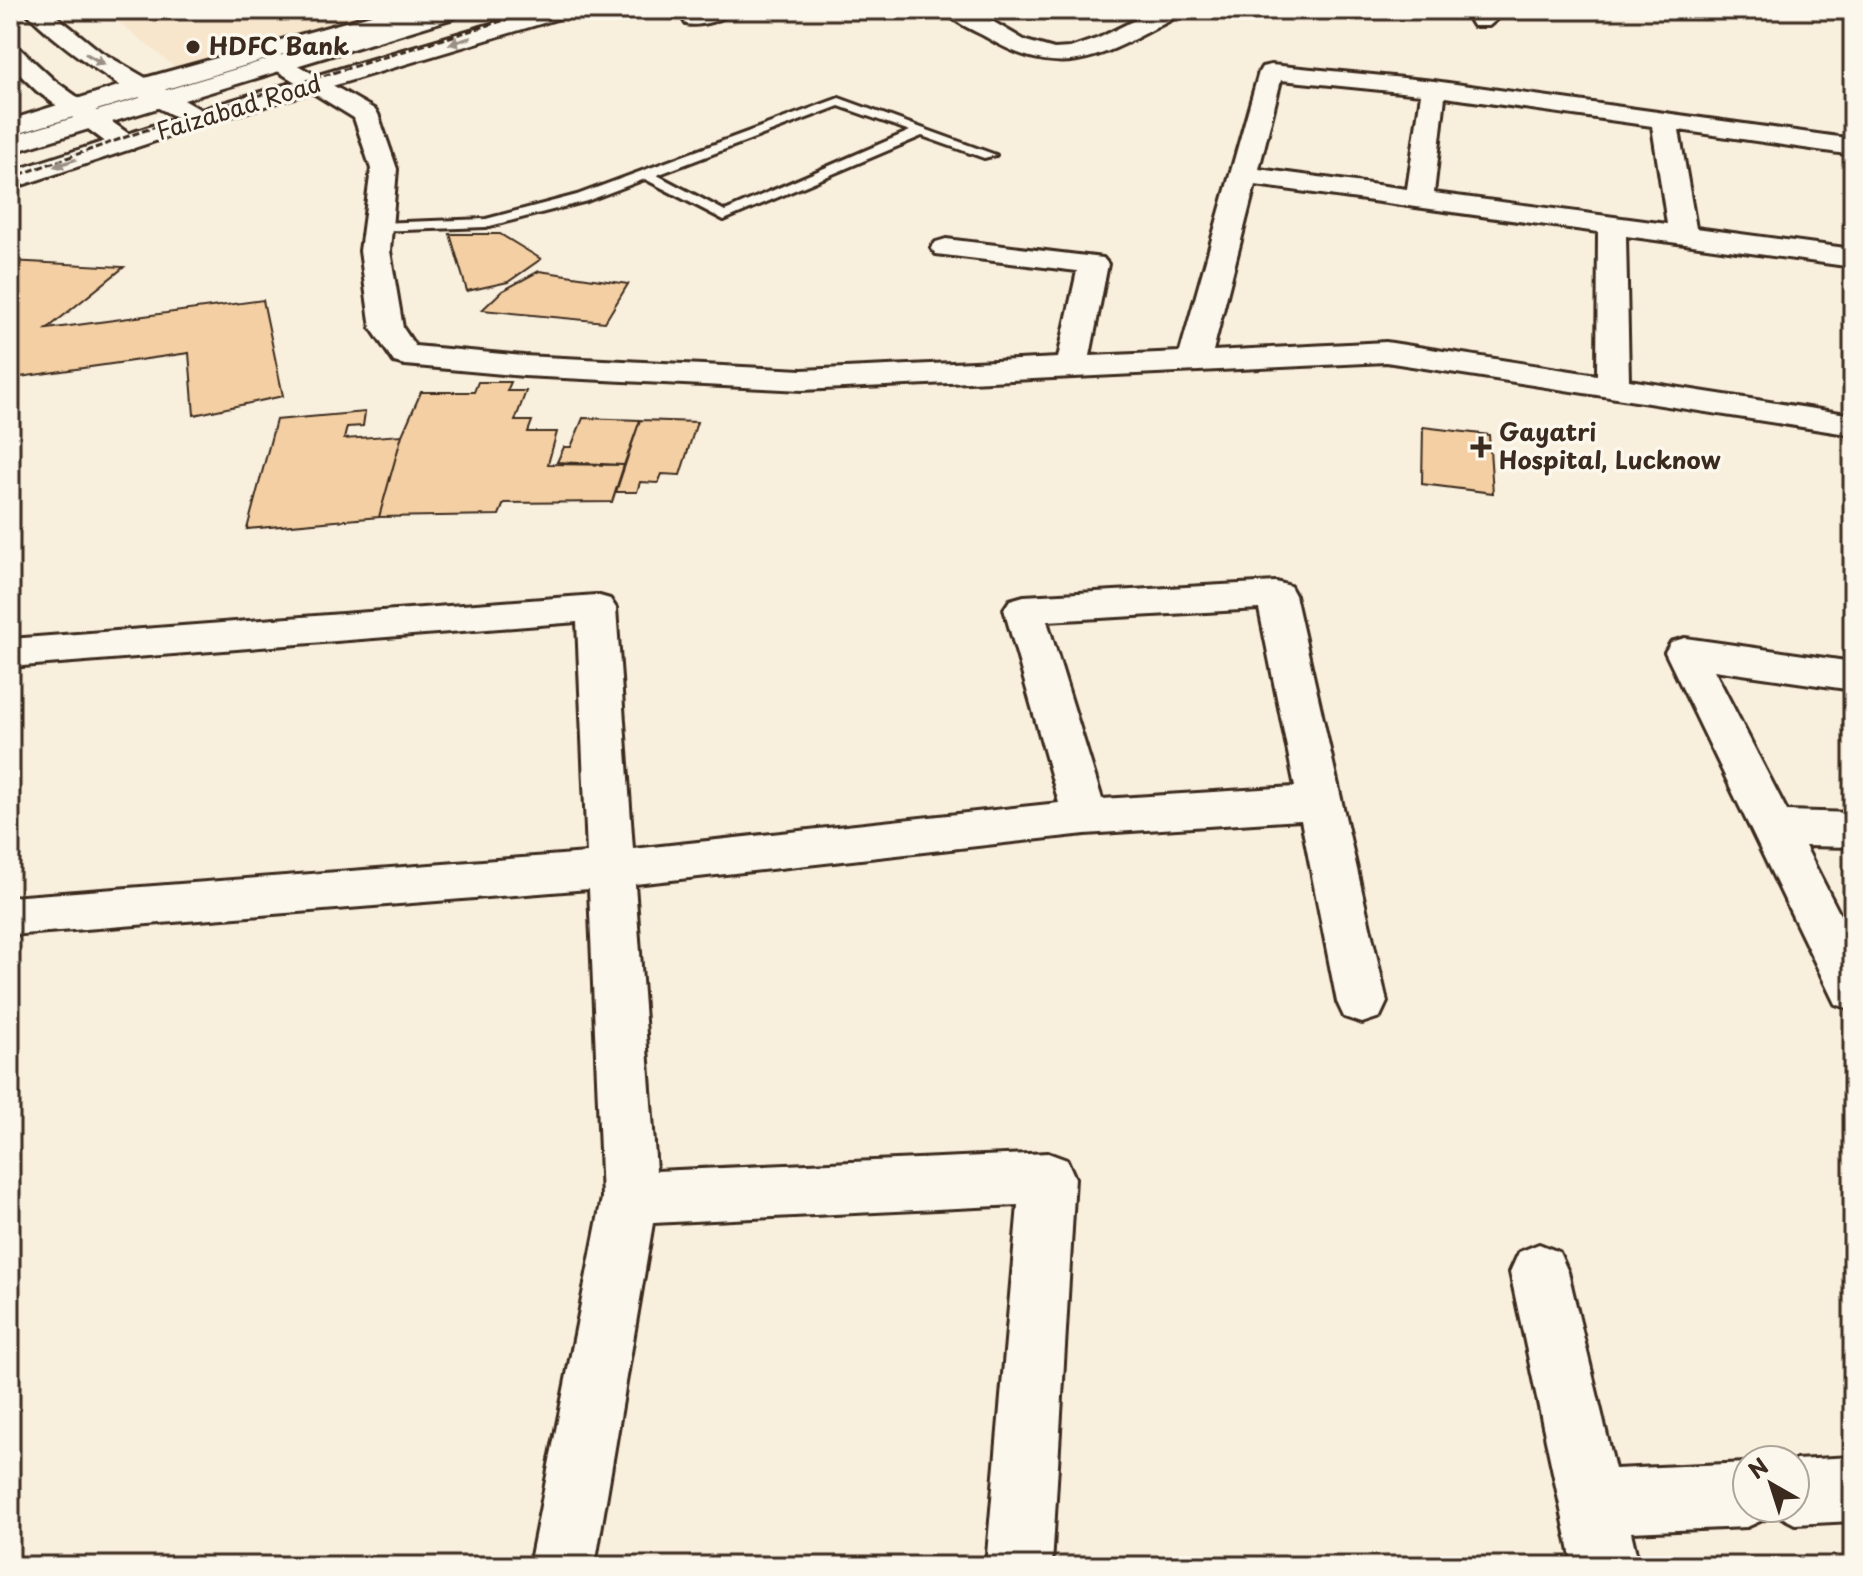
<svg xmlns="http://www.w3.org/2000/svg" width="1863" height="1576" font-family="'Playpen Sans',sans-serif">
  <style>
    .built { fill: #f7e5cc }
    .building { fill: #f3cfa3; stroke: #3b2a1e; stroke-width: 2 }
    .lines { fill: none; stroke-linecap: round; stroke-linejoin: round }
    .lane-casing { stroke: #3b2a1e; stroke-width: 6 }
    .street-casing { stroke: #3b2a1e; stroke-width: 6 }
    .secondary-casing { stroke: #3b2a1e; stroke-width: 6 }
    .primary-casing { stroke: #3b2a1e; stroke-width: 6 }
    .lane { fill: #fbf7ec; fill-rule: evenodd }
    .street { fill: #fbf7ec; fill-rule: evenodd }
    .secondary { fill: #fbf7ec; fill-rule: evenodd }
    .primary { fill: #fbf7ec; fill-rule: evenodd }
    .rail { stroke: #3b2a1e; stroke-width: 3; stroke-dasharray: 7 3; stroke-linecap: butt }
    .oneway { fill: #9b9085 }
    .poi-dot { fill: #3b2a1e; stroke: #fbf7ec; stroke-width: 3 }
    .labels { text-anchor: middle; stroke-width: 7; stroke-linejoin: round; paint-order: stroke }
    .far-poi-label { font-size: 24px; font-weight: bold; fill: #3b2a1e; stroke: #fbf7ec; text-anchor: start }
    .far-street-label { font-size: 24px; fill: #3b2a1e; stroke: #fbf7ec }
  </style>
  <rect width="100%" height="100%" fill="#f9efdd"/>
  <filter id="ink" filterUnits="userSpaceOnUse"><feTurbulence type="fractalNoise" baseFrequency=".0125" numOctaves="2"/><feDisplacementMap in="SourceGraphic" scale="16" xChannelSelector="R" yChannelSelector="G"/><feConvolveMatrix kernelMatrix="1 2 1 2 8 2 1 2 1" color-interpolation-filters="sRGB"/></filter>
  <g filter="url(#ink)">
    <path class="built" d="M104,10H377L175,67Z"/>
    <path class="building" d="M450,234H500L541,259L508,282L467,291Z
      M10,261L124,267L47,329L263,300L283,396L194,415L189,353L20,377L10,376Z
      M539,271L628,284L605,322L482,310L502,291Z
      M478,382H511L507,391H526L515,421H532L528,432H557L548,464L624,465L612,502L504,503L499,515L379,517L402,435L421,392H474Z
      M365,412L363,426L347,427L344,439L402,435L379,517L247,529L276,420Z
      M583,418L640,420L624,465L557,462L564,447H571Z
      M640,420L697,422L680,475L662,474L658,483L640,482L637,492H616Z
      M1423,427L1489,435L1493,493L1422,484Z"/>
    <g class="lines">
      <g class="lane-casing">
        <path id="lane" d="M839,98L996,155L984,158L922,136L724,220L645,179L587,201L486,227L378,231L371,227L378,223L486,219L577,195ZM839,106L910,131L725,211L657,175Z"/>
      </g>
      <g class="street-casing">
        <path id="street" d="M389,10H425L422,15L280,55L374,109L378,114L397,169L390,251L403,328L415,346L524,356L802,370L1058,358L1077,271L936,254L931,248L936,242L946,239L1103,258L1108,264L1090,356L1180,352L1259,72L1262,67L1271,65L1434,81L1853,139V155L1679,130L1696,228L1853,249V267L1626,236L1629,380L1853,415V435L1386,362L802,390L524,376L405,365L394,362L371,328L360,251L371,169L354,118L271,67L267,62L270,58L10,136V120L134,81ZM1281,80L1421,94L1407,189L1259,169ZM1445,97L1652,126L1667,224L1434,193ZM1255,185L1598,232L1597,375L1386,342L1213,351Z
          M699,10H734C725,20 700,27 686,24L683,19L686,14Z
          M945,10H973L1026,41L1054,49L1070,48L1099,38L1155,10H1183L1180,15C1105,54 1066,85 986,37C973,30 953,22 945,10Z
          M1482,10H1508L1489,26H1473L1470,21Z
          M1276,582L1290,586L1295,595L1387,1002L1380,1017L1362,1023L1344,1017L1337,1002L1301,820L1085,834L635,884L656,1171L1048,1153L1067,1160L1075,1178L1052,1566H986L1018,1205L653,1223L595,1566H529L602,1198L589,889L10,935V897L587,853L577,622L10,667V639L596,595L610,599L616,608L633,849L1059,803L1004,609L1010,600L1024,596ZM1259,609L1295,787L1102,799L1047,621Z
          M1685,638L1853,662V690L1714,670L1787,811L1853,813V847L1805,846L1853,940V1010L1835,1004L1665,652L1671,642Z
          M1539,1244L1559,1252L1568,1272L1615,1469L1747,1463V1508H1795V1460L1853,1457V1521L1795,1524L1772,1512L1769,1517L1747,1527L1631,1532L1639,1566H1573L1510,1272L1519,1252Z"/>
      </g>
      <g class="secondary-casing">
        <path id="secondary" d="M25,10H49L101,52L208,114L212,119L208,124C178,132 45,38 25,10Z
          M10,45L18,47L55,81L133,137L137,143L133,149H115L37,91L10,65Z"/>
      </g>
      <g class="primary-casing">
        <path id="primary" d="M432,10H455L457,13L454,18L10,153V137Z
          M538,10H573L570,15L228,117L10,189V172L210,107Z"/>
      </g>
      <use href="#lane" class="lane"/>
      <use href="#street" class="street"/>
      <use href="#secondary" class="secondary"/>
      <use href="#primary" class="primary"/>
      <path class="rail" d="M10,178L143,131L538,10"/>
    </g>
    <defs><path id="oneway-solid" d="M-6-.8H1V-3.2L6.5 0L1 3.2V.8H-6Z" transform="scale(2)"/></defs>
    <g class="oneway">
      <use href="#oneway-solid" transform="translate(460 41) rotate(163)"/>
      <use href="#oneway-solid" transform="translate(95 59) rotate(30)"/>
      <use href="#oneway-solid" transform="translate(65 163) rotate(162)"/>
    </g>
  </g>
  <g class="poi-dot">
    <circle cx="193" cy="47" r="8"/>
    <path d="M1477 435h8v8h8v8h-8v8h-8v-8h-8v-8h8z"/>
  </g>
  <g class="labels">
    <g class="far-poi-label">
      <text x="209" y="55">HDFC Bank</text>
      <text x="1499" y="441">Gayatri<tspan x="1499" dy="28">Hospital, Lucknow</tspan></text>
    </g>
    <g class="far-street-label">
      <text transform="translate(239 108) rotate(-17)" y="8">Faizabad Road</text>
    </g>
  </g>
  <rect width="1863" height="1576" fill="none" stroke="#fbf7ec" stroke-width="40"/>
  <rect x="20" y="20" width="1823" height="1536" fill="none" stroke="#3b2a1e" stroke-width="3" filter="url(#ink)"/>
  <g transform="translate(1771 1484) rotate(321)"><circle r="38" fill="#fbf7ec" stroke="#aea59a" stroke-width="2"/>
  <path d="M0-6L14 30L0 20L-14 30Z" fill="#3b2a1e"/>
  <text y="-12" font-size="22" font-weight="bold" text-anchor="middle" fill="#3b2a1e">N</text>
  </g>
</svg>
